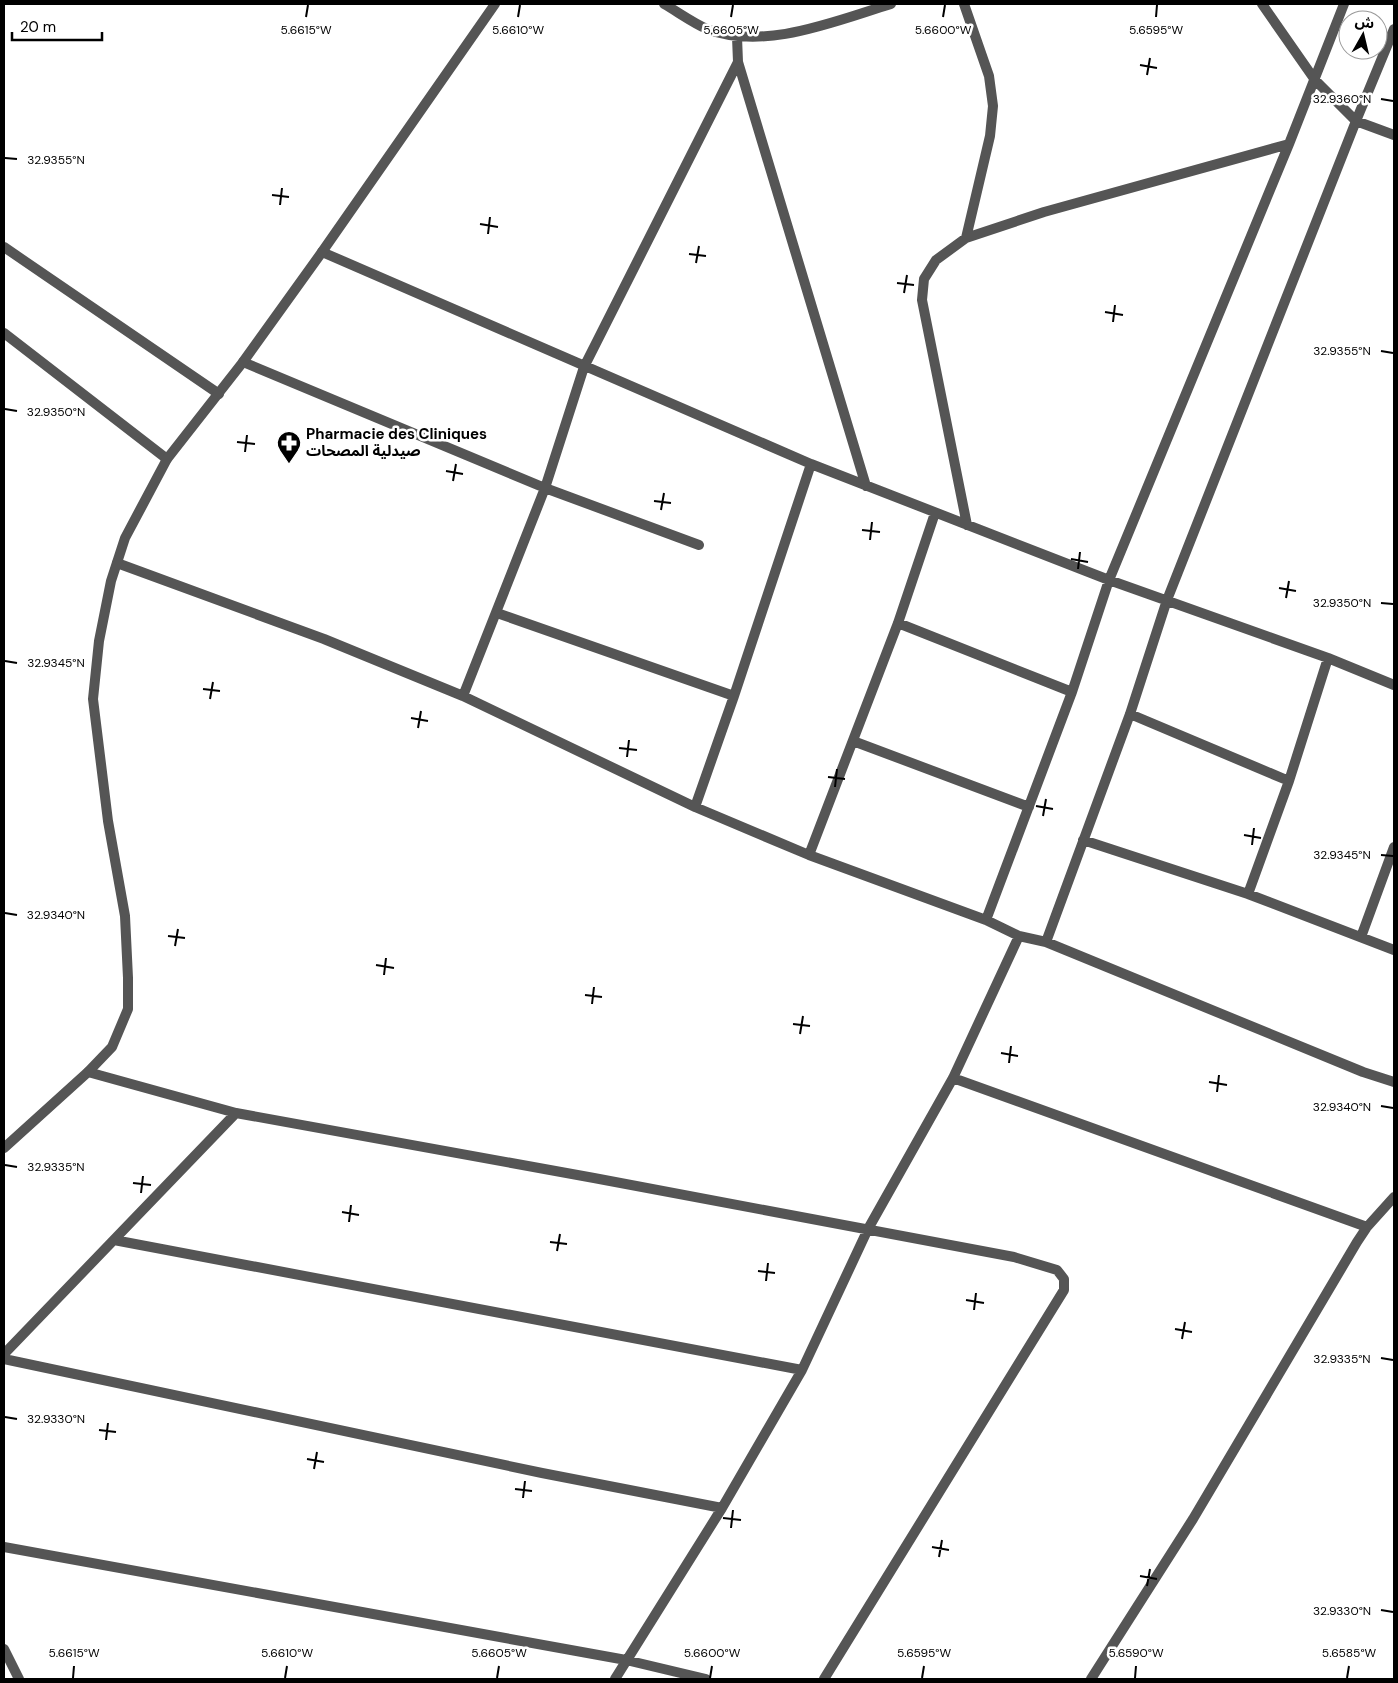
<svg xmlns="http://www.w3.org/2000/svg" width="1398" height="1683" font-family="'DM Sans','Noto Sans Arabic',sans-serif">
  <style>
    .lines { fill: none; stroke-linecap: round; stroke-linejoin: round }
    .service { stroke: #555; stroke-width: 10 }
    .minor { stroke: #555; stroke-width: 10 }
    .tertiary { stroke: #555; stroke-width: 10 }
    .ticks { fill: none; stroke: #000; stroke-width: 2 }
    .labels { text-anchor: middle; stroke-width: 5; stroke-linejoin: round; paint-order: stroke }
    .poi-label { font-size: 15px; font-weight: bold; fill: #000; stroke: #fff; text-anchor: start }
    .ticks-label { font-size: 12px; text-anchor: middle; fill: #000; stroke: #fff; stroke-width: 5; stroke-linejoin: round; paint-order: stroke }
  </style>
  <rect width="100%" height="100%" fill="#fff"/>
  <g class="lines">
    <path class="service" d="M4,333L167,459"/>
    <path class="minor" d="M664,4C678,12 693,23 707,29C765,51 835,21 891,4
      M964,4L989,76L993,106L990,136L966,238
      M1262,4L1315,80L1356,121L1394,135
      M737,37L738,62L866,486
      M738,62L584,367L545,488L463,696L695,807L809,855L986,920L1019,936L1046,942L1363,1072L1394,1082
      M4,247L219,394
      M322,252L811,464L1109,580L1328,658L1394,685
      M243,362L545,488L699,545
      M967,525L922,300L924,279L936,260L966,238L1044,212L1289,144
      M117,563L324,639L463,696
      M497,613L734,696
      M898,623L1072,692
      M1130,714L1289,781
      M853,741L1029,807
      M695,807L734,696L811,464
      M1083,840L1248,894L1394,950
      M809,855L898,623L935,513
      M1248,894L1289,781L1328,658
      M986,920L1072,692L1109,580L1289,144L1344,4
      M1361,937L1394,847
      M1046,942L1130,714L1167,600L1356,121L1394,29
      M88,1072L236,1113L594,1178L1014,1257L1057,1270L1064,1279V1290L824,1679
      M953,1078L1367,1227
      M114,1240L802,1370
      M4,1354L236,1113
      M4,1359L542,1473L722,1508
      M4,1547L626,1660L706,1679
      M4,1649L19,1679
      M615,1679L722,1508L802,1370L868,1229L953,1078L1019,936
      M1091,1679L1193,1519L1357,1242L1367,1227L1394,1197"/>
    <path class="tertiary" d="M4,1148L88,1072L112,1047L128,1009V978L125,916L108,821L93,699L99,641L111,581L125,538L167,459L243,362L322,252L495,4"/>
  </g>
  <path class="ticks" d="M306,17L308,5M518,17L520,5M731,17L733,5M943,17L945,5M1156,17L1157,5M1140,65L1157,68M1147,75L1150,58M1381,99L1393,101M5,158L17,159M272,195L289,197M280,205L282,188M480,224L498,227M488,234L490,217M689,254L706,256M696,263L699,246M897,283L914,285M904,293L907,275M1105,312L1123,315M1113,322L1115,305M1381,351L1393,353M5,409L17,411M237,442L255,444M245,452L247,435M446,471L463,474M453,481L456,464M654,501L671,503M661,510L664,493M862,530L880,532M870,540L872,522M1071,559L1088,562M1078,569L1080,552M1279,588L1296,591M1286,598L1289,581M1381,603L1393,604M5,661L17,663M203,689L220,691M210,699L213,682M411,718L428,721M418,728L421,711M619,748L637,750M627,757L629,740M828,777L845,779M835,787L837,769M1036,806L1053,809M1043,816L1046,799M1244,835L1261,838M1252,845L1254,828M1381,855L1393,856M5,913L17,915M168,936L185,938M175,946L178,929M376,965L394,968M384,975L386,958M585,995L602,997M592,1004L594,987M793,1024L810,1026M800,1034L803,1016M1001,1053L1018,1056M1009,1063L1011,1046M1209,1082L1227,1085M1217,1092L1219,1075M1381,1106L1393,1108M5,1165L17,1167M133,1183L151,1185M141,1193L143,1176M342,1212L359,1215M349,1222L351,1205M550,1242L567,1244M557,1251L560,1234M758,1271L775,1273M766,1281L768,1263M966,1300L984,1303M974,1310L976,1293M1175,1329L1192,1332M1182,1339L1185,1322M1381,1358L1393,1360M5,1417L17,1419M99,1430L116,1432M106,1440L108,1423M307,1459L324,1462M314,1469L317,1452M515,1489L532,1491M523,1498L525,1481M723,1518L741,1520M731,1528L733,1510M932,1547L949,1550M939,1557L942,1540M1140,1576L1157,1579M1147,1586L1150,1569M1381,1610L1393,1612M73,1678L74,1666M285,1678L287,1666M497,1678L499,1666M710,1678L712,1666M922,1678L924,1666M1135,1678L1136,1666M1347,1678L1349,1666"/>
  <defs>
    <g id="pharmacy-pin" transform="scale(1.25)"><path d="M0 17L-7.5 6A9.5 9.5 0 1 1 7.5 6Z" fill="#000" stroke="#fff"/><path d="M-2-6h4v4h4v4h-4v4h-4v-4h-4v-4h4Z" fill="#fff"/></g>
  </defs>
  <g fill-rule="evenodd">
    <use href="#pharmacy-pin" x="289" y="443"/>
  </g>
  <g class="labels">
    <g class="poi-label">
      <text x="306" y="439">Pharmacie des Cliniques<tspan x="306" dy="17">صيدلية المصحات</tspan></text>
    </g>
  </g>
  <g class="ticks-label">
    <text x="306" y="34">5.6615°W</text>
    <text x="518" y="34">5.6610°W</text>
    <text x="731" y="34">5.6605°W</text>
    <text x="943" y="34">5.6600°W</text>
    <text x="1156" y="34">5.6595°W</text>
    <text x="1342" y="103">32.9360°N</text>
    <text x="56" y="164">32.9355°N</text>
    <text x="1342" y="355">32.9355°N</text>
    <text x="56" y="416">32.9350°N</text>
    <text x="1342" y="607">32.9350°N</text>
    <text x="56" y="667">32.9345°N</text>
    <text x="1342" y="859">32.9345°N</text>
    <text x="56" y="919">32.9340°N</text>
    <text x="1342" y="1111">32.9340°N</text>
    <text x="56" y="1171">32.9335°N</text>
    <text x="1342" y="1363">32.9335°N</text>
    <text x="56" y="1423">32.9330°N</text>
    <text x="1342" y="1615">32.9330°N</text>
    <text x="74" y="1657">5.6615°W</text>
    <text x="287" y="1657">5.6610°W</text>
    <text x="499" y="1657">5.6605°W</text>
    <text x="712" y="1657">5.6600°W</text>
    <text x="924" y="1657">5.6595°W</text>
    <text x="1136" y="1657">5.6590°W</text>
    <text x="1349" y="1657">5.6585°W</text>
  </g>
  <rect width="1398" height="1683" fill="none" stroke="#000000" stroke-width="10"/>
  <g transform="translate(1363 35) rotate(8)"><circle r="24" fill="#ffffff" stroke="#999999"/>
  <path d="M0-4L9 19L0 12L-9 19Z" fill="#000000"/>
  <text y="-8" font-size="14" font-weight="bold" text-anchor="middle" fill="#000000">ش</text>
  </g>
  <path d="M12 32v8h90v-8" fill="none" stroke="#000000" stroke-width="2.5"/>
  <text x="20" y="32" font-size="15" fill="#000000" stroke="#ffffff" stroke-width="4" paint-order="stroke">20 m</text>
</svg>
